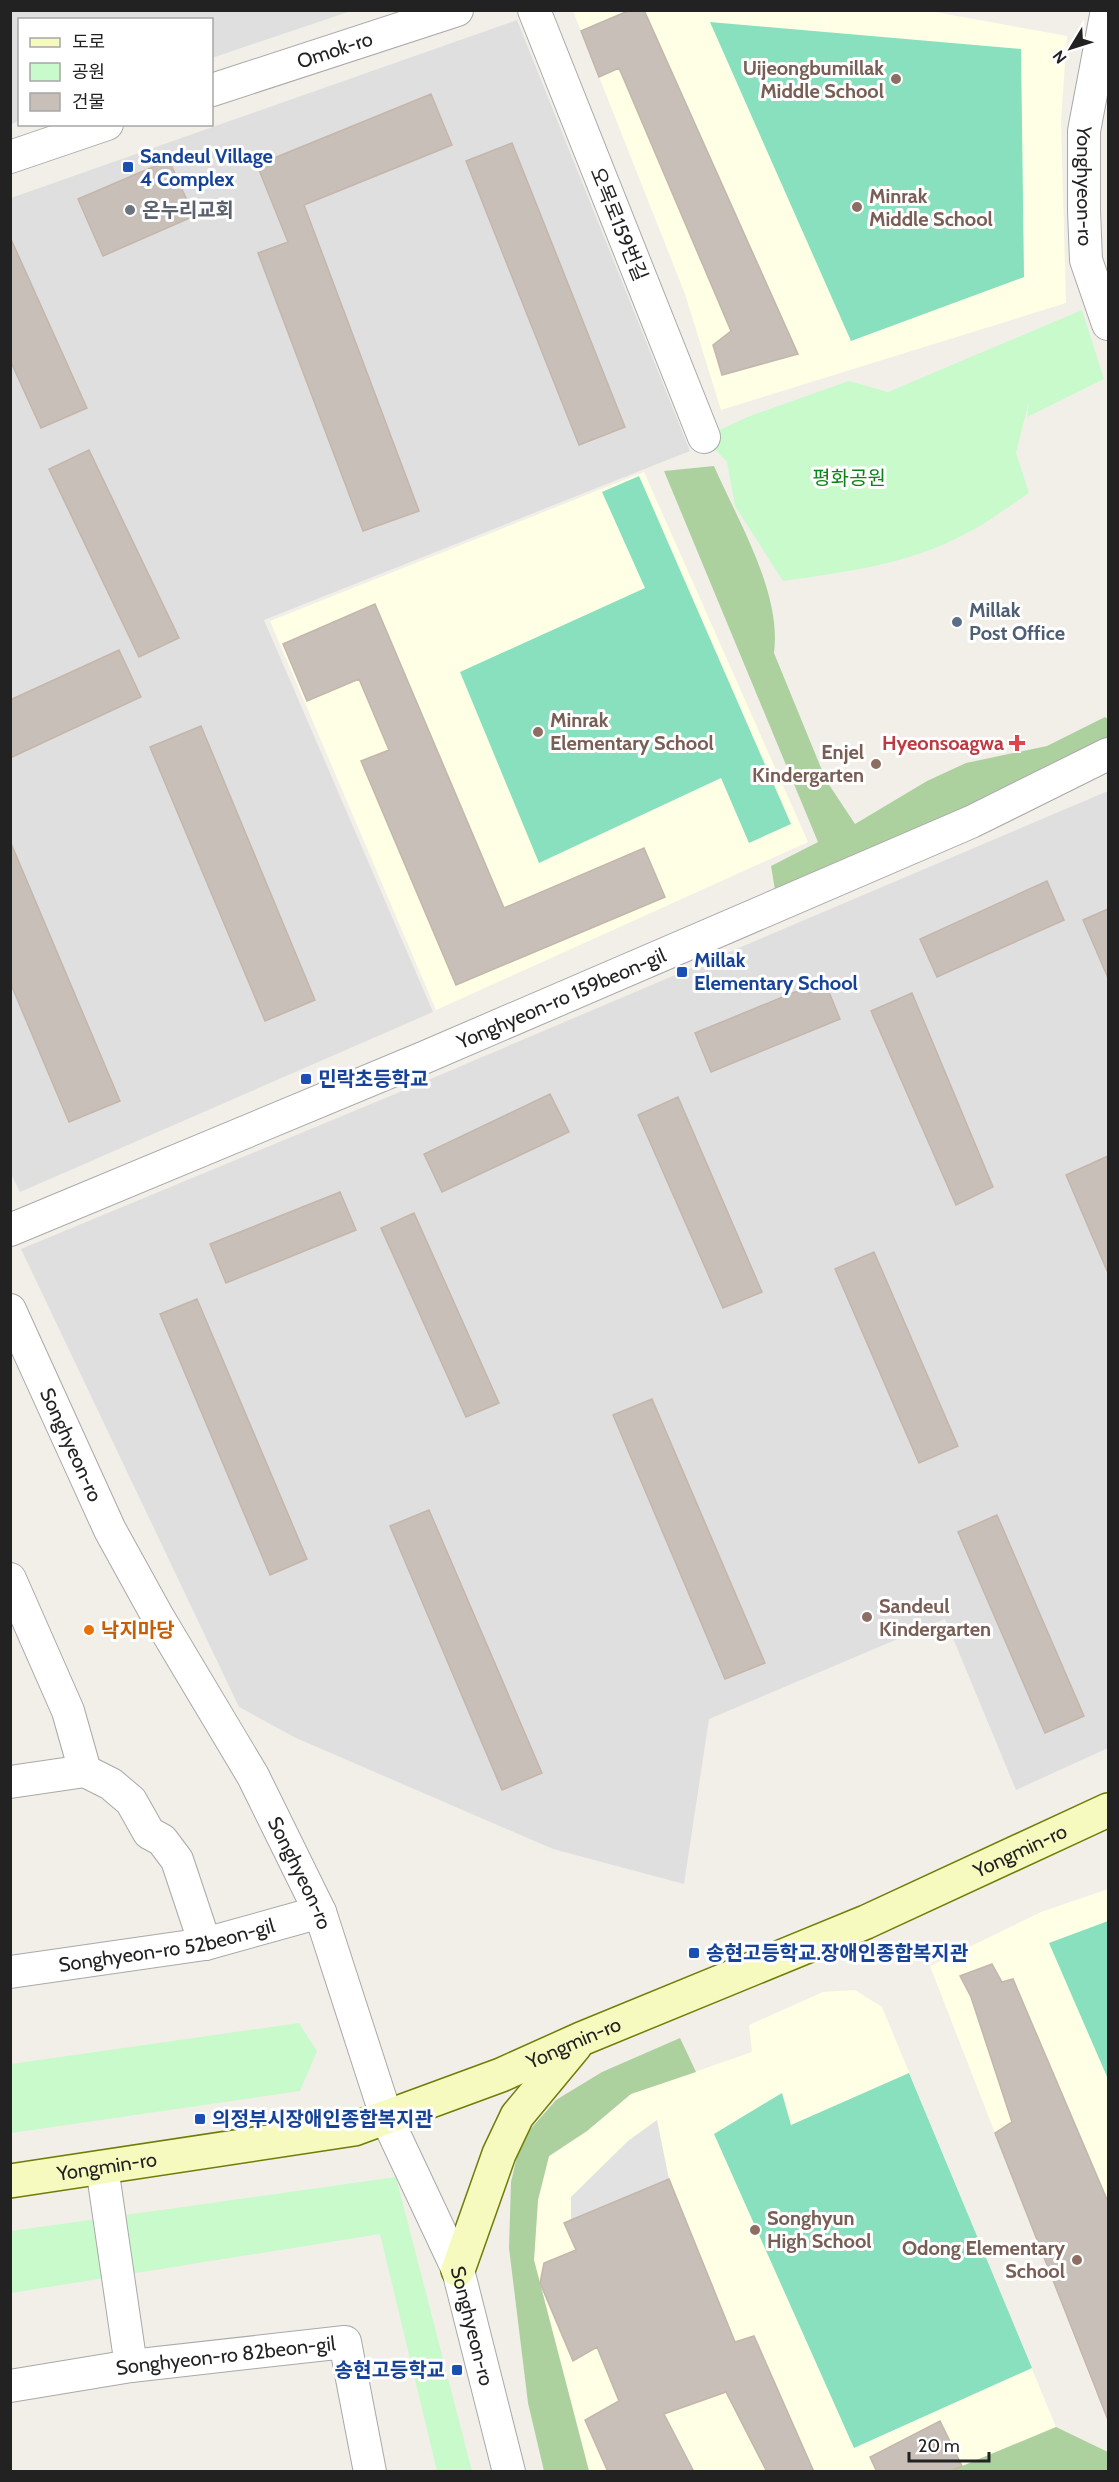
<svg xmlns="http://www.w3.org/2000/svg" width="1119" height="2482" font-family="Cabin,'Noto Sans KR',sans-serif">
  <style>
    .residential { fill: #e0dfdf }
    .education { fill: #ffffe5 }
    .forest { fill: #add19e }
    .park { fill: #c8facc }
    .pitch { fill: #88e0be }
    .parking { fill: #e2e2e2 }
    .building { fill: #c7bfb8; stroke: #c4b6ab; stroke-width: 1.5 }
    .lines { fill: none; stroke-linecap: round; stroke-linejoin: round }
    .street-casing { stroke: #a9a9a9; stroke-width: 34 }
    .secondary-casing { stroke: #707d05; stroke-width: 36 }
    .street { stroke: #fff; stroke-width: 32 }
    .secondary { stroke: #f7fabf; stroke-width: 33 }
    .education-dot { fill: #8d6e63; stroke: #fff; stroke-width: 2 }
    .transit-dot { fill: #1a4fb4; stroke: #fff; stroke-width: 2 }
    .worship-dot { fill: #6b7280; stroke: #fff; stroke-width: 2 }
    .service-dot { fill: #5c6f8a; stroke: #fff; stroke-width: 2 }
    .health-dot { fill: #e0444e; stroke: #fff; stroke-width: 2 }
    .food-dot { fill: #e8710a; stroke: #fff; stroke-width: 2 }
    .labels { text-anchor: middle; stroke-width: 6; stroke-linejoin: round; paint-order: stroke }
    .street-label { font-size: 20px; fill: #222; stroke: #fff }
    .education-label { font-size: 20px; font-weight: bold; fill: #785e54; stroke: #fff; text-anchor: start }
    .transit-label { font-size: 20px; font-weight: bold; fill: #164399; stroke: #fff; text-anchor: start }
    .worship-label { font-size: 20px; font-weight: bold; fill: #5b616d; stroke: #fff; text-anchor: start }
    .park-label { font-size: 20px; fill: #0c8416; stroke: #fff }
    .service-label { font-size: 20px; font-weight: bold; fill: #4e5e75; stroke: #fff; text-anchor: start }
    .health-label { font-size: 20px; font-weight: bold; fill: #be3a42; stroke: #fff; text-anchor: end }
    .food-label { font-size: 20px; font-weight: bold; fill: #c56008; stroke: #fff; text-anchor: start }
  </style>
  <rect width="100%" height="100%" fill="#f2efe9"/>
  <path class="residential" d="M10,11L11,10L351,11L212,58V20H20L19,121L11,124Z
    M517,20L690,451L264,620L433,1012L20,1192L11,1174V198Z
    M1108,791V1748L1016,1790L945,1619L709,1719L684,1884L553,1849L296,1738L239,1707L21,1249L395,1094Z"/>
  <path class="education" d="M573,11H929L1067,36L1061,120L1066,303L721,410L685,294Z
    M644,472L808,842L436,1010L270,621Z
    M1108,1889V2388L1096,2393L930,1966L1041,1912Z
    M855,1990L882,2007L1056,2427L949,2471H589L534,2260L538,2201L549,2157L587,2131L631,2094L752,2052L749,2025L823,1992Z"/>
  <path class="forest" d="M714,466C738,521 782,593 774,653L826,780L855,824L927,781L966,763L1047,746L1105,717L1108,719V744L776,896L771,866L818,842L664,471Z
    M680,2038L696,2072L631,2094L587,2131L549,2156L538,2200L534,2260L589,2471H544L528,2403L509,2248L511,2182L521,2140L556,2100L602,2072Z
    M1056,2427L1108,2452V2471L948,2472Z"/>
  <path class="park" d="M1082,310L1104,379L1027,417L1029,401L1016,453L1029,493C1009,506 989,522 967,533C911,564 846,572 783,581L735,506L727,462L704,437L750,416L849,381L888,392Z
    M299,2023L317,2051L300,2091L11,2133V2064Z
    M396,2177L472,2471H437L380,2234L11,2293V2231Z"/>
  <path class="pitch" d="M710,22L1021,49L1024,277L851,341Z
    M639,476L791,824L749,843L721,778L539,863L460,672L645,588L602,492Z
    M1108,1921V2079L1049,1943Z
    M909,2073L1032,2368L854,2448L714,2134L782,2093L791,2125Z"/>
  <path class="parking" d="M657,2120L669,2179L571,2220V2197L628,2141Z"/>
  <path class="building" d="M630,10H644L798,354L722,375L713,345L731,331L619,68L599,77L581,31Z
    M431,94L452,145L304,205L419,511L363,531L258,253L288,242L257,165Z
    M512,143L625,427L579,445L466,161Z
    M169,160L194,216L103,256L78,199Z
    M10,237L87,408L41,428L10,360Z
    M89,450L179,638L139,657L49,469Z
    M375,604L504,908L644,848L665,897L456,985L361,761L389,750L359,679L307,701L283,644Z
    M119,650L141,697L10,758V700Z
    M201,726L315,1000L265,1021L150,747Z
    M10,841L120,1101L69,1122L10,982Z
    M1047,881L1064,920L937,977L920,939Z
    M1108,909V978L1083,920Z
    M824,980L840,1019L711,1072L695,1033Z
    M912,993L993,1187L956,1205L871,1011Z
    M550,1094L569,1132L442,1192L424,1154Z
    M678,1097L762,1292L723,1308L638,1115Z
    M1108,1156V1273L1066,1175Z
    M340,1192L356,1230L226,1283L210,1244Z
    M414,1213L499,1403L466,1417L381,1228Z
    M874,1252L958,1446L919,1463L835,1269Z
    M197,1299L307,1559L270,1575L160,1314Z
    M652,1399L765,1663L725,1679L613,1415Z
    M429,1510L542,1773L502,1790L390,1526Z
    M997,1515L1084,1716L1045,1733L958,1532Z
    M992,1964L1002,1982L1013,1979L1108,2202V2420L995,2133L1012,2122L971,1997L960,1976Z
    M669,2179L735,2342L754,2336L814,2472H767L726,2392L664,2414L694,2472H608L585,2420L619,2401L597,2347L573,2361L540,2283L544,2263L576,2250L564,2223Z
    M940,2421L962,2466L949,2472H877L870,2457Z"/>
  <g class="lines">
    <g class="street-casing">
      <g id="street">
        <path d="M534,10L704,437"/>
        <path id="s1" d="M1107,10L1084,131V211L1086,260L1108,324"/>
        <path id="s2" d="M212,90L457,10"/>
        <path d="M10,157L107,124"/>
        <path id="s3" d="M10,1230L423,1058L971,822L1108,754"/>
        <path id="s4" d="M10,1310L110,1530L158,1617L253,1776L320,1912L387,2119L458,2270L509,2472"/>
        <path d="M10,1579L68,1711L85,1771L111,1784L131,1801L149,1833L162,1840L177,1860L205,1944"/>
        <path d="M10,1782L85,1771"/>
        <path id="s5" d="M10,1972L205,1944L320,1912"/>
        <path d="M102,2167L131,2366"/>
        <path id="s6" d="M10,2386L131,2366L345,2342L370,2472"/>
      </g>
    </g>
    <g class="secondary-casing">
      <g id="secondary">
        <path id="s7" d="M10,2181L354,2129L501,2075L581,2039L866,1922L1108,1810"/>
        <path d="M458,2270L499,2154L517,2116L575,2046"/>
      </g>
    </g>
    <use href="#street" class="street"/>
    <use href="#secondary" class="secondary"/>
  </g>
  <g class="education-dot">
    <circle cx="896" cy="79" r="6"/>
    <circle cx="857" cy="207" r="6"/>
    <circle cx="538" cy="732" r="6"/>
    <circle cx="876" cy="764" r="6"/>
    <circle cx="867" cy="1617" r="6"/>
    <circle cx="755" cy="2230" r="6"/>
    <circle cx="1077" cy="2260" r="6"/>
  </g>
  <g class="transit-dot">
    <rect x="122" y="161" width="12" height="12" rx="3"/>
    <rect x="676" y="966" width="12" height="12" rx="3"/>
    <rect x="300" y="1073" width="12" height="12" rx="3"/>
    <rect x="688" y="1947" width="12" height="12" rx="3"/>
    <rect x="194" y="2113" width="12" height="12" rx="3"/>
    <rect x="451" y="2364" width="12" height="12" rx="3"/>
  </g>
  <circle class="worship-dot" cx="130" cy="210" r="6"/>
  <circle class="service-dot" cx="957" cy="622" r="6"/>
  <path class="health-dot" d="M1014 734h6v6h6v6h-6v6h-6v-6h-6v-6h6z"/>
  <circle class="food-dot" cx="89" cy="1630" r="6"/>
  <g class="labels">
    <g class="street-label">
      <text dy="7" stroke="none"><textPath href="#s2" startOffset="129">Omok-ro</textPath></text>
      <text dy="7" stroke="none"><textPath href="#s1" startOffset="178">Yonghyeon-ro</textPath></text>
      <text transform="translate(619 224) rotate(68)" y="7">오목로159번길</text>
      <text dy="7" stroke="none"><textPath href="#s3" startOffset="598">Yonghyeon-ro 159beon-gil</textPath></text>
      <text dy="7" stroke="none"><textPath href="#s4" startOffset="148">Songhyeon-ro</textPath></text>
      <text dy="7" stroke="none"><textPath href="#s7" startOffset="1070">Yongmin-ro</textPath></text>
      <text dy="7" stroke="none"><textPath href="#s4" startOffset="634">Songhyeon-ro</textPath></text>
      <text dy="7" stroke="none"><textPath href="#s5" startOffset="159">Songhyeon-ro 52beon-gil</textPath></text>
      <text dy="7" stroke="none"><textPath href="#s7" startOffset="584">Yongmin-ro</textPath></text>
      <text dy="7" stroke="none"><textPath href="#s7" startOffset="98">Yongmin-ro</textPath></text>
      <text dy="7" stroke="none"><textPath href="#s4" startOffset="1120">Songhyeon-ro</textPath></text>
      <text dy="7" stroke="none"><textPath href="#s6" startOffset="218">Songhyeon-ro 82beon-gil</textPath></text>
    </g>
    <g class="education-label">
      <text x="884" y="75" text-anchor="end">Uijeongbumillak<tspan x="884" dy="23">Middle School</tspan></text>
      <text x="869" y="203">Minrak<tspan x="869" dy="23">Middle School</tspan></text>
      <text x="550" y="727">Minrak<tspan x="550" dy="23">Elementary School</tspan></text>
      <text x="864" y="759" text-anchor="end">Enjel<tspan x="864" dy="23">Kindergarten</tspan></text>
      <text x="879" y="1613">Sandeul<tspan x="879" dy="23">Kindergarten</tspan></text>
      <text x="767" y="2225">Songhyun<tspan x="767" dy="23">High School</tspan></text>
      <text x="1065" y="2255" text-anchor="end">Odong Elementary<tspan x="1065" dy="23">School</tspan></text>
    </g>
    <g class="transit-label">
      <text x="140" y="163">Sandeul Village<tspan x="140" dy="23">4 Complex</tspan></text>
      <text x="694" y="967">Millak<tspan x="694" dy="23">Elementary School</tspan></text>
      <text x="318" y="1086">민락초등학교</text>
      <text x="706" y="1960">송현고등학교.장애인종합복지관</text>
      <text x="212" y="2126">의정부시장애인종합복지관</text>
      <text x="445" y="2377" text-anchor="end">송현고등학교</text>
    </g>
    <g class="worship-label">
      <text x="142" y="217">온누리교회</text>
    </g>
    <g class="park-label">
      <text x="849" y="485">평화공원</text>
    </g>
    <g class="service-label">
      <text x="969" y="617">Millak<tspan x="969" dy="23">Post Office</tspan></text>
    </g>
    <g class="health-label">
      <text x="1004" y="750">Hyeonsoagwa</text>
    </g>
    <g class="food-label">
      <text x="101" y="1637">낙지마당</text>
    </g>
  </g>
  <rect width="1119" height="2482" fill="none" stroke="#222222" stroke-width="24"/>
  <rect x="18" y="18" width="195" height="108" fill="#ffffff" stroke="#a7a7a7" stroke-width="1.5"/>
  <rect x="30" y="38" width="30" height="9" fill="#f7fabf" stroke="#a7a7a7" stroke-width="1.5"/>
  <text x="72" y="48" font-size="18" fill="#222222">도로</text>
  <rect x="30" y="63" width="30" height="18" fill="#c8facc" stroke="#a7a7a7" stroke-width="1.5"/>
  <text x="72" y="78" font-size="18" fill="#222222">공원</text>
  <rect x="30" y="93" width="30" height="18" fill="#c7bfb8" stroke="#a7a7a7" stroke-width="1.5"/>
  <text x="72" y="108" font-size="18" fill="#222222">건물</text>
  <g transform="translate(1071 48) rotate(232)" stroke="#ffffff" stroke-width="4.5" paint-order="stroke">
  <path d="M0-4.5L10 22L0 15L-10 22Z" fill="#222222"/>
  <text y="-9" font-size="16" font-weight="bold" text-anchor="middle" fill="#222222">N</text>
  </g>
  <path d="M909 2452v9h80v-9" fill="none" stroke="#222222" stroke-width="3"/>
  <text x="918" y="2452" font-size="18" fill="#222222" stroke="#ffffff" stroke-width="4.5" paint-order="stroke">20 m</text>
</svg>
